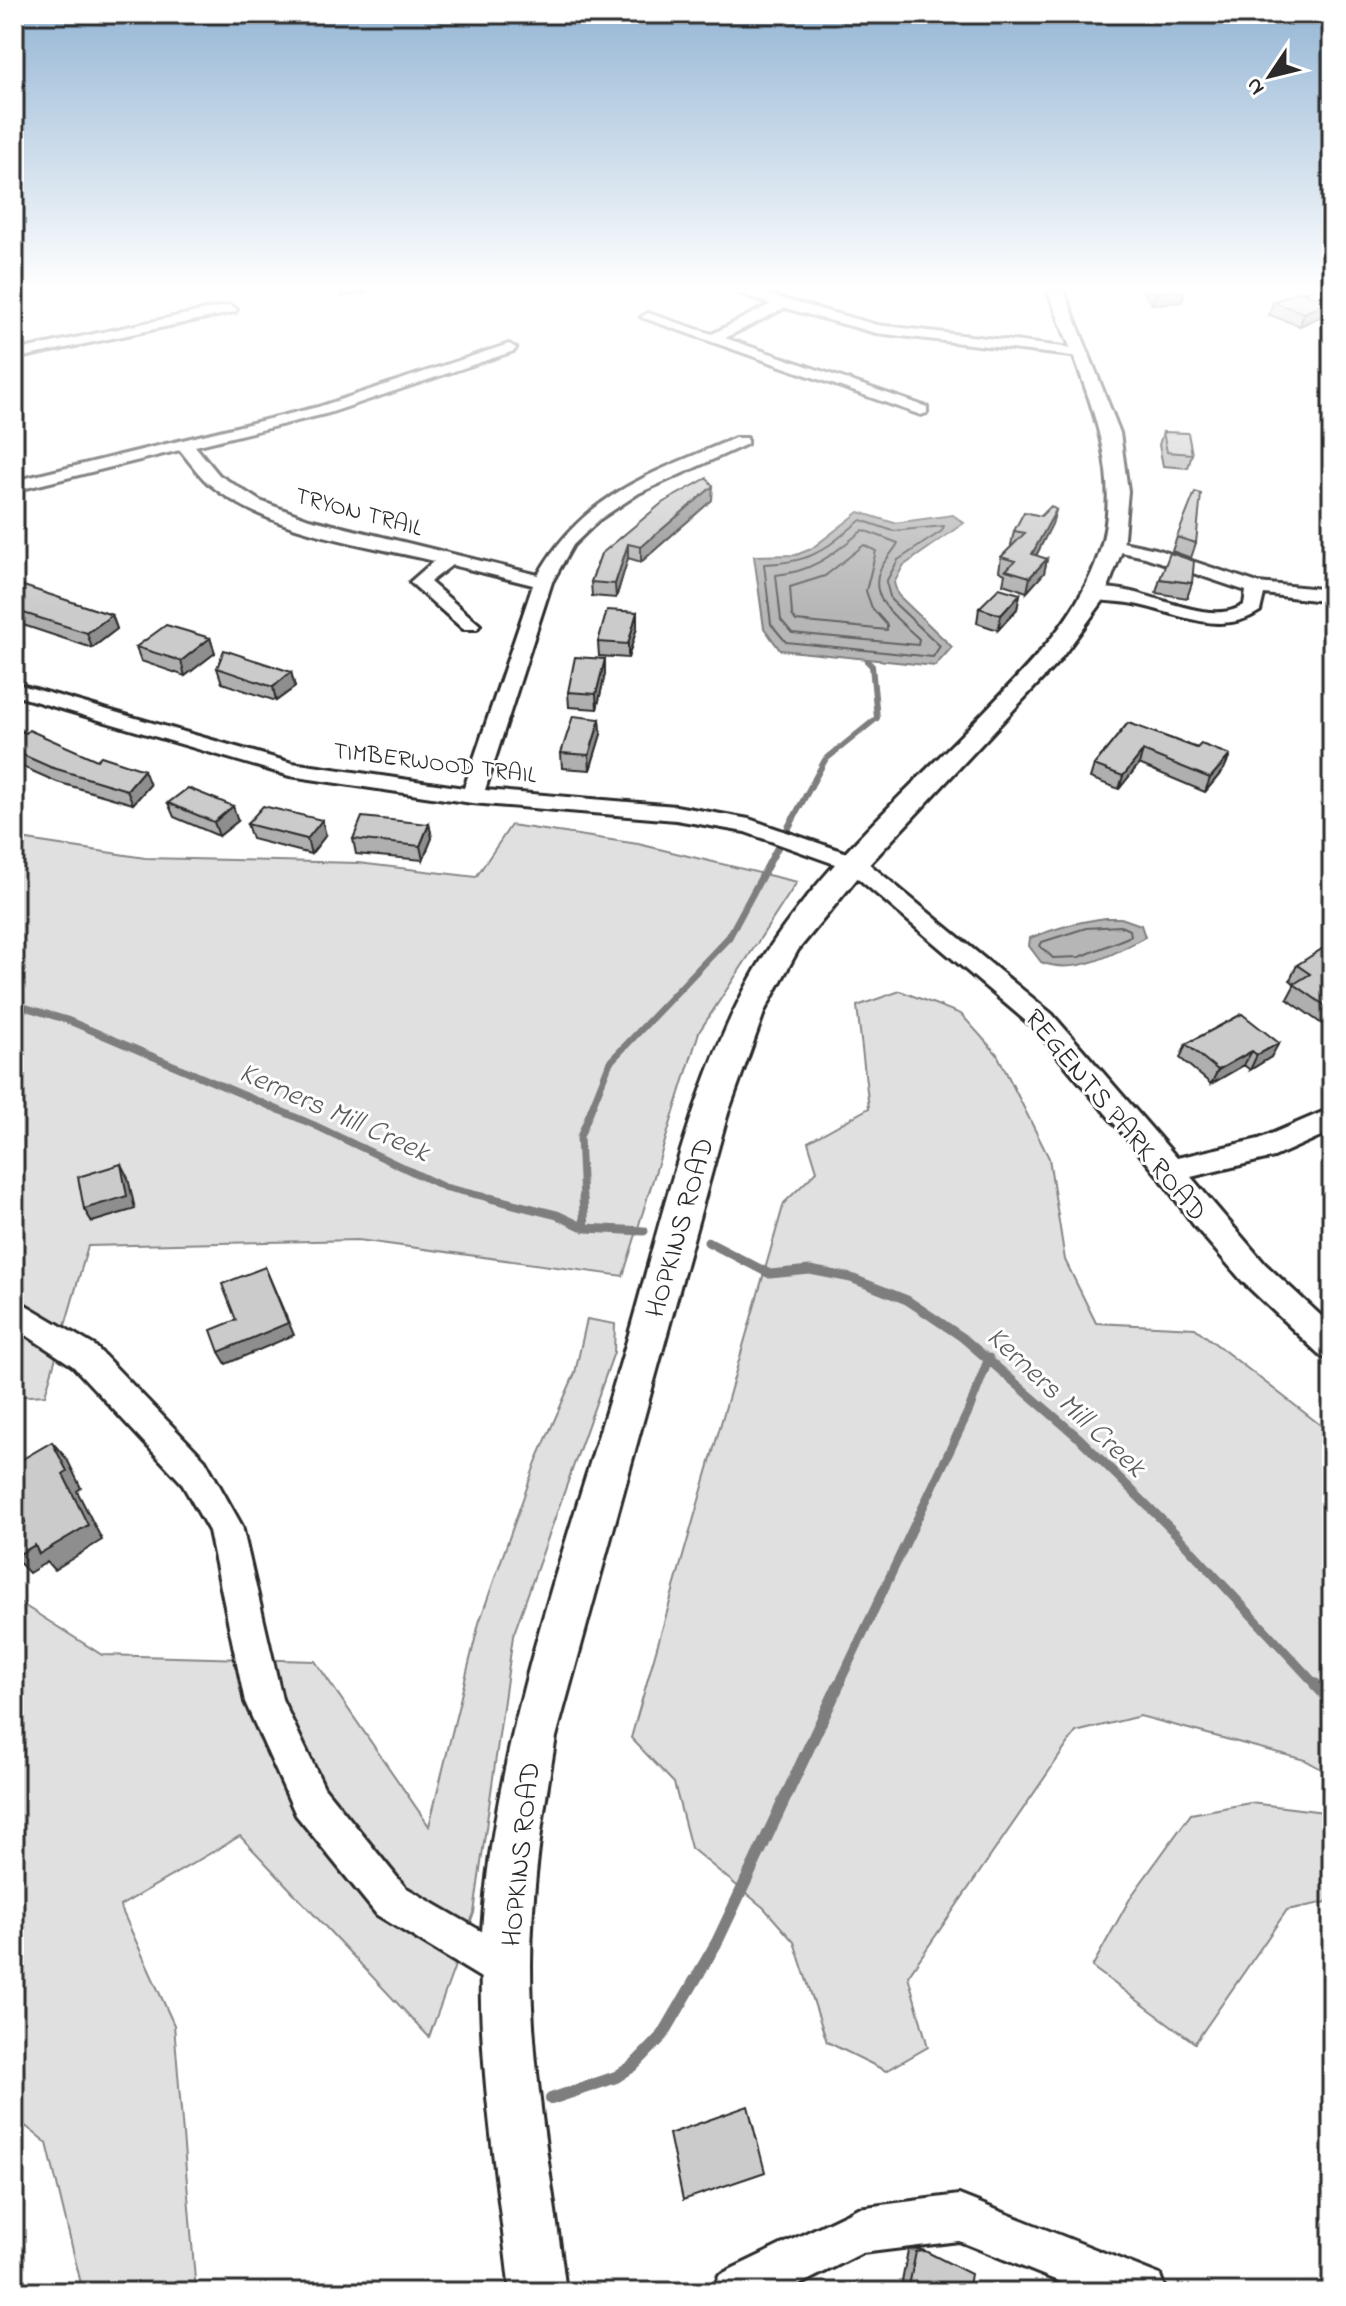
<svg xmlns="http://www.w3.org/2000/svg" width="1346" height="2306" font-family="'Indie Flower',sans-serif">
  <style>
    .green { fill: #e0e0e0; stroke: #868686; stroke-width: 2 }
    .water { fill: #b6b6b6; stroke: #7e7e7e; stroke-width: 2 }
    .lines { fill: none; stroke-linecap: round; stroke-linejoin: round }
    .shore { stroke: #636363; stroke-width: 2 }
    .stream-far3 { stroke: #7e7e7e; stroke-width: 6 }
    .stream-far2 { stroke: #7e7e7e; stroke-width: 7 }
    .stream-far1 { stroke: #7e7e7e; stroke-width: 9 }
    .stream { stroke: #7e7e7e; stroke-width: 12 }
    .minor-casing { stroke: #2b2b2b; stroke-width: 6 }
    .major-casing { stroke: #2b2b2b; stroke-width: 6 }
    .minor { fill: #fff; fill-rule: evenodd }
    .major { fill: #fff; fill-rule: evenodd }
    .wall { fill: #afafaf; stroke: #2b2b2b; stroke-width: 2 }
    .shaded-wall { fill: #8e8e8e; stroke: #2b2b2b; stroke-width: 2 }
    .building { fill: #cbcbcb; stroke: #2b2b2b; stroke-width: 2 }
    .labels { text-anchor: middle; stroke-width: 6; stroke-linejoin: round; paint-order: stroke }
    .far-street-label { font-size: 24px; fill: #2b2b2b; stroke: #fff }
    .street-label { font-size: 28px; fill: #2b2b2b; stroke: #fff }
    .water-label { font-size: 30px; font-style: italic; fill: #5c5c5c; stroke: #fff }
  </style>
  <rect width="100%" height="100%" fill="#fff"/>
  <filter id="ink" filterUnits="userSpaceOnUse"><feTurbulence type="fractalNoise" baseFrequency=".0125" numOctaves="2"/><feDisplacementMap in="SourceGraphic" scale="16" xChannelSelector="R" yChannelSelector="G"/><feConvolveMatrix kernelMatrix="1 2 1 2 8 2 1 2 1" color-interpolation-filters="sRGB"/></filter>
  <g filter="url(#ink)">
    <path class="green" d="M511,825L638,844L797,882L699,1032L623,1276L358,1240L88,1246L45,1395L14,1397V838L145,858L358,863L476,877Z
      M900,991L961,1014L997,1054L1049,1158L1065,1260L1096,1323L1195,1328L1332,1434V1775L1305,1760L1140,1716L1076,1732L908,1976L928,2047L886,2071L827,2042L794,1942L764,1908L691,1848L674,1783L631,1738L784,1203L817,1171L808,1142L869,1108L857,1006Z
      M587,1319L615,1324L614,1352L513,1636L474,1913L429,2037L240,1836L120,1906L174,2025L196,2292H83L47,2143L14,2117V1599L102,1655L315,1661L429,1826L479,1623L536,1462L575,1373Z
      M1250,1803L1332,1813V1901L1287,1910L1195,2043L1092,1967L1132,1895L1191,1814Z"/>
    <path class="water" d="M859,512L894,523L953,515L964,523L903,566L894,583L898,595L952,647L935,666L780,650L764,628L754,556L796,555L811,549Z
      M1106,918H1121L1141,925L1145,937C1115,954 1075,976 1041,962L1029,946L1030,938C1054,929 1080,921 1106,918Z"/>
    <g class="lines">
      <path class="shore" d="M861,520L893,531L944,526L942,531L898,560L886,582L891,600L940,646L933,657L786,642L771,624L764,564C815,562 823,550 861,520Z
        M863,530L898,543C893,553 884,560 880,570C867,600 901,621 919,639L918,645L792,633L781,620L776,575C814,572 834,553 863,530Z
        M864,545L876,551L866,591L872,608L887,625V630L796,621L792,615L790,587L825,576Z
        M1120,926L1130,930L1131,936L1080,957L1053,958L1040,946L1042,942L1086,928Z"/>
      <path class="stream-far3" d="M792,821L825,760L877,718L872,666L867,661"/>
      <path class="stream-far2" d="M14,1004L67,1020L314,1125L444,1187L498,1200
        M583,1200L580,1137L610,1062L729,937L793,819"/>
      <path class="stream-far1" d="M490,1198L557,1215L585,1228L644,1231
        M583,1198L585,1228
        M708,1242L770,1274L810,1270L851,1278L907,1300L962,1337L1079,1438L1174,1532L1317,1686
        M838,1686L968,1412L989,1358"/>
      <path class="stream" d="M1315,1684L1332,1702
        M551,2099L616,2077L633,2066L663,2035L717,1942L839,1684"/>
      <g class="minor-casing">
        <path id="minor" d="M733,291H754L877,325L1080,349L1087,353L1080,357L876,333L785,308L725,338L927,407V413L921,415L641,317L648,313L712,334L771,304Z
          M230,305L237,309L235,312L14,359V351Z
          M509,344L516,348L514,351L329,413L195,446L219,475L260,501L309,519L538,575C584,493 654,473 735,438H747V444L639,493L600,519L573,545L552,582L485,790L676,806L749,819L862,858L1052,1014L1177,1158L1259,1139L1332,1108V1131L1274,1157L1191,1177L1265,1264L1332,1326V1360L1321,1356L1243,1282L1193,1224L1161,1179L1034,1028L846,868L745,832L676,820L472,803L290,776L14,695V683L292,763L464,788L533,585L452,565L430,582L480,625L477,629H463L410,582L434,561C361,543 268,533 208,483C198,474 189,461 180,450L14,491V481L318,407Z
          M1113,540L1156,549L1258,583L1332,590V602L1264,594L1260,611C1221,637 1180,614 1139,605C1122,601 1105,602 1088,598V590C1136,578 1204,631 1244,605L1246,591L1145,557L1107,549V541Z
          M14,1298L95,1346L205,1460L242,1526L282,1699L324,1787L405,1887L521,1954L527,1969L521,1984L506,1990L491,1984L377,1915L296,1815L245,1702L209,1531L181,1482L73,1366L14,1327Z
          M959,2195L1160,2275L1166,2292H1085L959,2241L862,2253L785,2292H713L719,2275L858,2208Z"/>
      </g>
      <g class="major-casing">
        <path id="major" d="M1048,291H1064L1120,433L1128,491L1123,548L1103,601L1059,661L864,870L798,950L765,1010L728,1113L556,1737C543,1813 531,1889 531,1966C531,2075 553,2184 566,2292H510C497,2173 475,2052 482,1932C495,1735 567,1546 622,1358C661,1226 697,1050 776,938C834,855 914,784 984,712C1030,664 1077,619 1099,554C1128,466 1078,372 1048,291Z"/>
      </g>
      <use href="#minor" class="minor"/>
      <use href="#major" class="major"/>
    </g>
    <path class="wall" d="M1143,291H1185L1182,302L1152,304Z
      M1295,291H1309L1307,293L1326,314L1300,326L1269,315L1273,302L1297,292Z
      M1163,432L1192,454L1188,468L1163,466L1159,445Z
      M712,500L641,562L628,558L616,598L592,596L591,582L601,554Z
      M1056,510L1052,524L1036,556L1047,559L1044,573L1027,592L1003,584L1005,574L999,571L1001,557L1013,545H1011L1014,531L1041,516Z
      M1177,537L1196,543L1191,558L1172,551Z
      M1160,579L1192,583L1187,598L1156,593Z
      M14,583L112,615L117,629L92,648L14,622Z
      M1020,594L1017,609L998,630L977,623L979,608Z
      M637,612V627L628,658L599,656L598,642Z
      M210,638L215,653L185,676L141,661L136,647Z
      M605,659V674L597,709L569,707L568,692Z
      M217,668L291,672L295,687L276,701L222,683Z
      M600,719L601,734L590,770L562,768L561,753Z
      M1128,723L1197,748L1230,755L1224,769L1205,792L1139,764L1119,789L1090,778L1094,765Z
      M14,728L150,785L133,804L57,782L14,763Z
      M168,803L238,821L219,836L174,817Z
      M247,824L326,835L311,854L252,839Z
      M429,824L432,838L423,860L356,854L353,839Z
      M1332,948V1017L1322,1024L1287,999L1295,984L1290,980L1297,965Z
      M1242,1014L1271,1057L1250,1070L1244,1065L1211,1084L1180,1058L1186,1044Z
      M917,2249L925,2251L968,2292H892L894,2284L901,2287L908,2250Z"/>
    <path class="shaded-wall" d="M340,291H365V293L341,297Z
      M1169,291H1185L1182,302L1152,304L1156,292Z
      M1330,302L1326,314L1300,326L1304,313Z
      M713,486L712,500L641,562V547Z
      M1056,510L1052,524L1029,569L1032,554Z
      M628,544V558L616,598L615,584Z
      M1047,559L1044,573L1027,592L1030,577Z
      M1020,594L1017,609L998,630L1001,615Z
      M637,612V627L628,658V644Z
      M112,615L117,629L92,648L87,633Z
      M210,638L215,653L185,676L181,661Z
      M605,659V674L597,709L596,694Z
      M291,672L295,687L276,701L273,687Z
      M600,719L601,734L590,770L589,755Z
      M1143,751L1139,764L1119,789L1123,776Z
      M1230,755L1224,769L1205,792L1210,778Z
      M144,770L150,785L133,804L127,790Z
      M233,806L238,821L219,836L214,822Z
      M322,820L326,835L311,854L307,839Z
      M429,824L432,838L423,860L420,846Z
      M1332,1008V1017L1322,1024L1330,1009Z
      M1279,1043L1271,1057L1250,1070L1257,1055Z
      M1252,1051L1244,1065L1211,1084L1218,1070Z
      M121,1164L128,1178L135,1209L92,1222L84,1209Z
      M265,1267L294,1335L226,1364L219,1352Z
      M52,1442L67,1459L81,1488L77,1491L102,1540L54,1570L47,1562L29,1573L14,1557L35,1545L63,1474Z"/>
    <path class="building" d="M1300,291L1330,302L1304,313L1273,302Z
      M1163,432L1188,433L1192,454L1167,452Z
      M707,478L713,486L641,547L628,544L615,584L591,582L601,554L662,503Z
      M1195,492L1201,494L1196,543L1177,537Z
      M1051,506L1056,510L1032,554L1047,559L1030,577L1006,570L1015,561L1001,557L1025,533L1014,531L1024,512L1041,516Z
      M1170,553L1194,561L1192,583L1160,579Z
      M14,583L112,615L87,633L14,610Z
      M999,588L1020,594L1001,615L979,608Z
      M607,610L637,612L628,644L598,642Z
      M166,625L210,638L181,661L136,647Z
      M224,650L291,672L273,687L217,668Z
      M575,657L605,659L596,694L568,692Z
      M573,716L600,719L589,755L561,753Z
      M1128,723L1197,748L1201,744L1230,755L1210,778L1143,751L1123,776L1094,765Z
      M14,728L26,733L29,730L97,760L101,756L144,770L127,790L50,767L14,751Z
      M188,788L233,806L214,822L168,803Z
      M263,806L322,820L307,839L247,824Z
      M362,817L429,824L420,846L353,839Z
      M1328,945L1332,948V1008L1330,1009L1294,984L1310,974L1297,965Z
      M1242,1014L1279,1043L1257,1055L1252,1051L1218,1070L1186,1044Z
      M121,1164L127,1196L84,1209L78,1177Z
      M265,1267L288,1323L219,1352L211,1330L236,1320L222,1284Z
      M52,1442L67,1471L63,1474L88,1525L39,1554L35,1545L14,1557V1528L25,1522L14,1498V1464Z
      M748,2106L765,2172L683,2200L669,2134Z
      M925,2251L971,2274L968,2292H900L901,2287L908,2291L916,2252Z"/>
  </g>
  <linearGradient id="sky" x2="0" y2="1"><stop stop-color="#94b5d4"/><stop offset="0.47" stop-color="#fff"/><stop offset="1" stop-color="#fff" stop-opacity="0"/></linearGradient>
  <rect width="1346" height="613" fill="url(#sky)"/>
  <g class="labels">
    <g class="far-street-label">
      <text transform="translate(359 511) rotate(15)" y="8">TRYON TRAIL</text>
      <text transform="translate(435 762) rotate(7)" y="8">TIMBERWOOD TRAIL</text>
    </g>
    <g class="street-label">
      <text transform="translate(1117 1114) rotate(50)" y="10">REGENTS PARK ROAD</text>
      <text transform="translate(678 1227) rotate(-74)" y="10">HOPKINS ROAD</text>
      <text transform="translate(519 1854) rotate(-84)" y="10">HOPKINS ROAD</text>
    </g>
    <g class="water-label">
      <text transform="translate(335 1111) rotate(24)" y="10">Kerners Mill Creek</text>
      <text transform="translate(1067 1401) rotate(43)" y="10">Kerners Mill Creek</text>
    </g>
  </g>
  <rect width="1346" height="2306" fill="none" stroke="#fff" stroke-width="48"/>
  <rect x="24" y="24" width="1298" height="2258" fill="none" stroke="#2b2b2b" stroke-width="3" filter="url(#ink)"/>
  <g transform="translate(1270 76) rotate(235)" stroke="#ffffff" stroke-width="6" paint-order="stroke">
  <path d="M0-6L14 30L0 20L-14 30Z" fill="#2b2b2b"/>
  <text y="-12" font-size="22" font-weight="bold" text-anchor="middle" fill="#2b2b2b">N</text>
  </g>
</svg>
